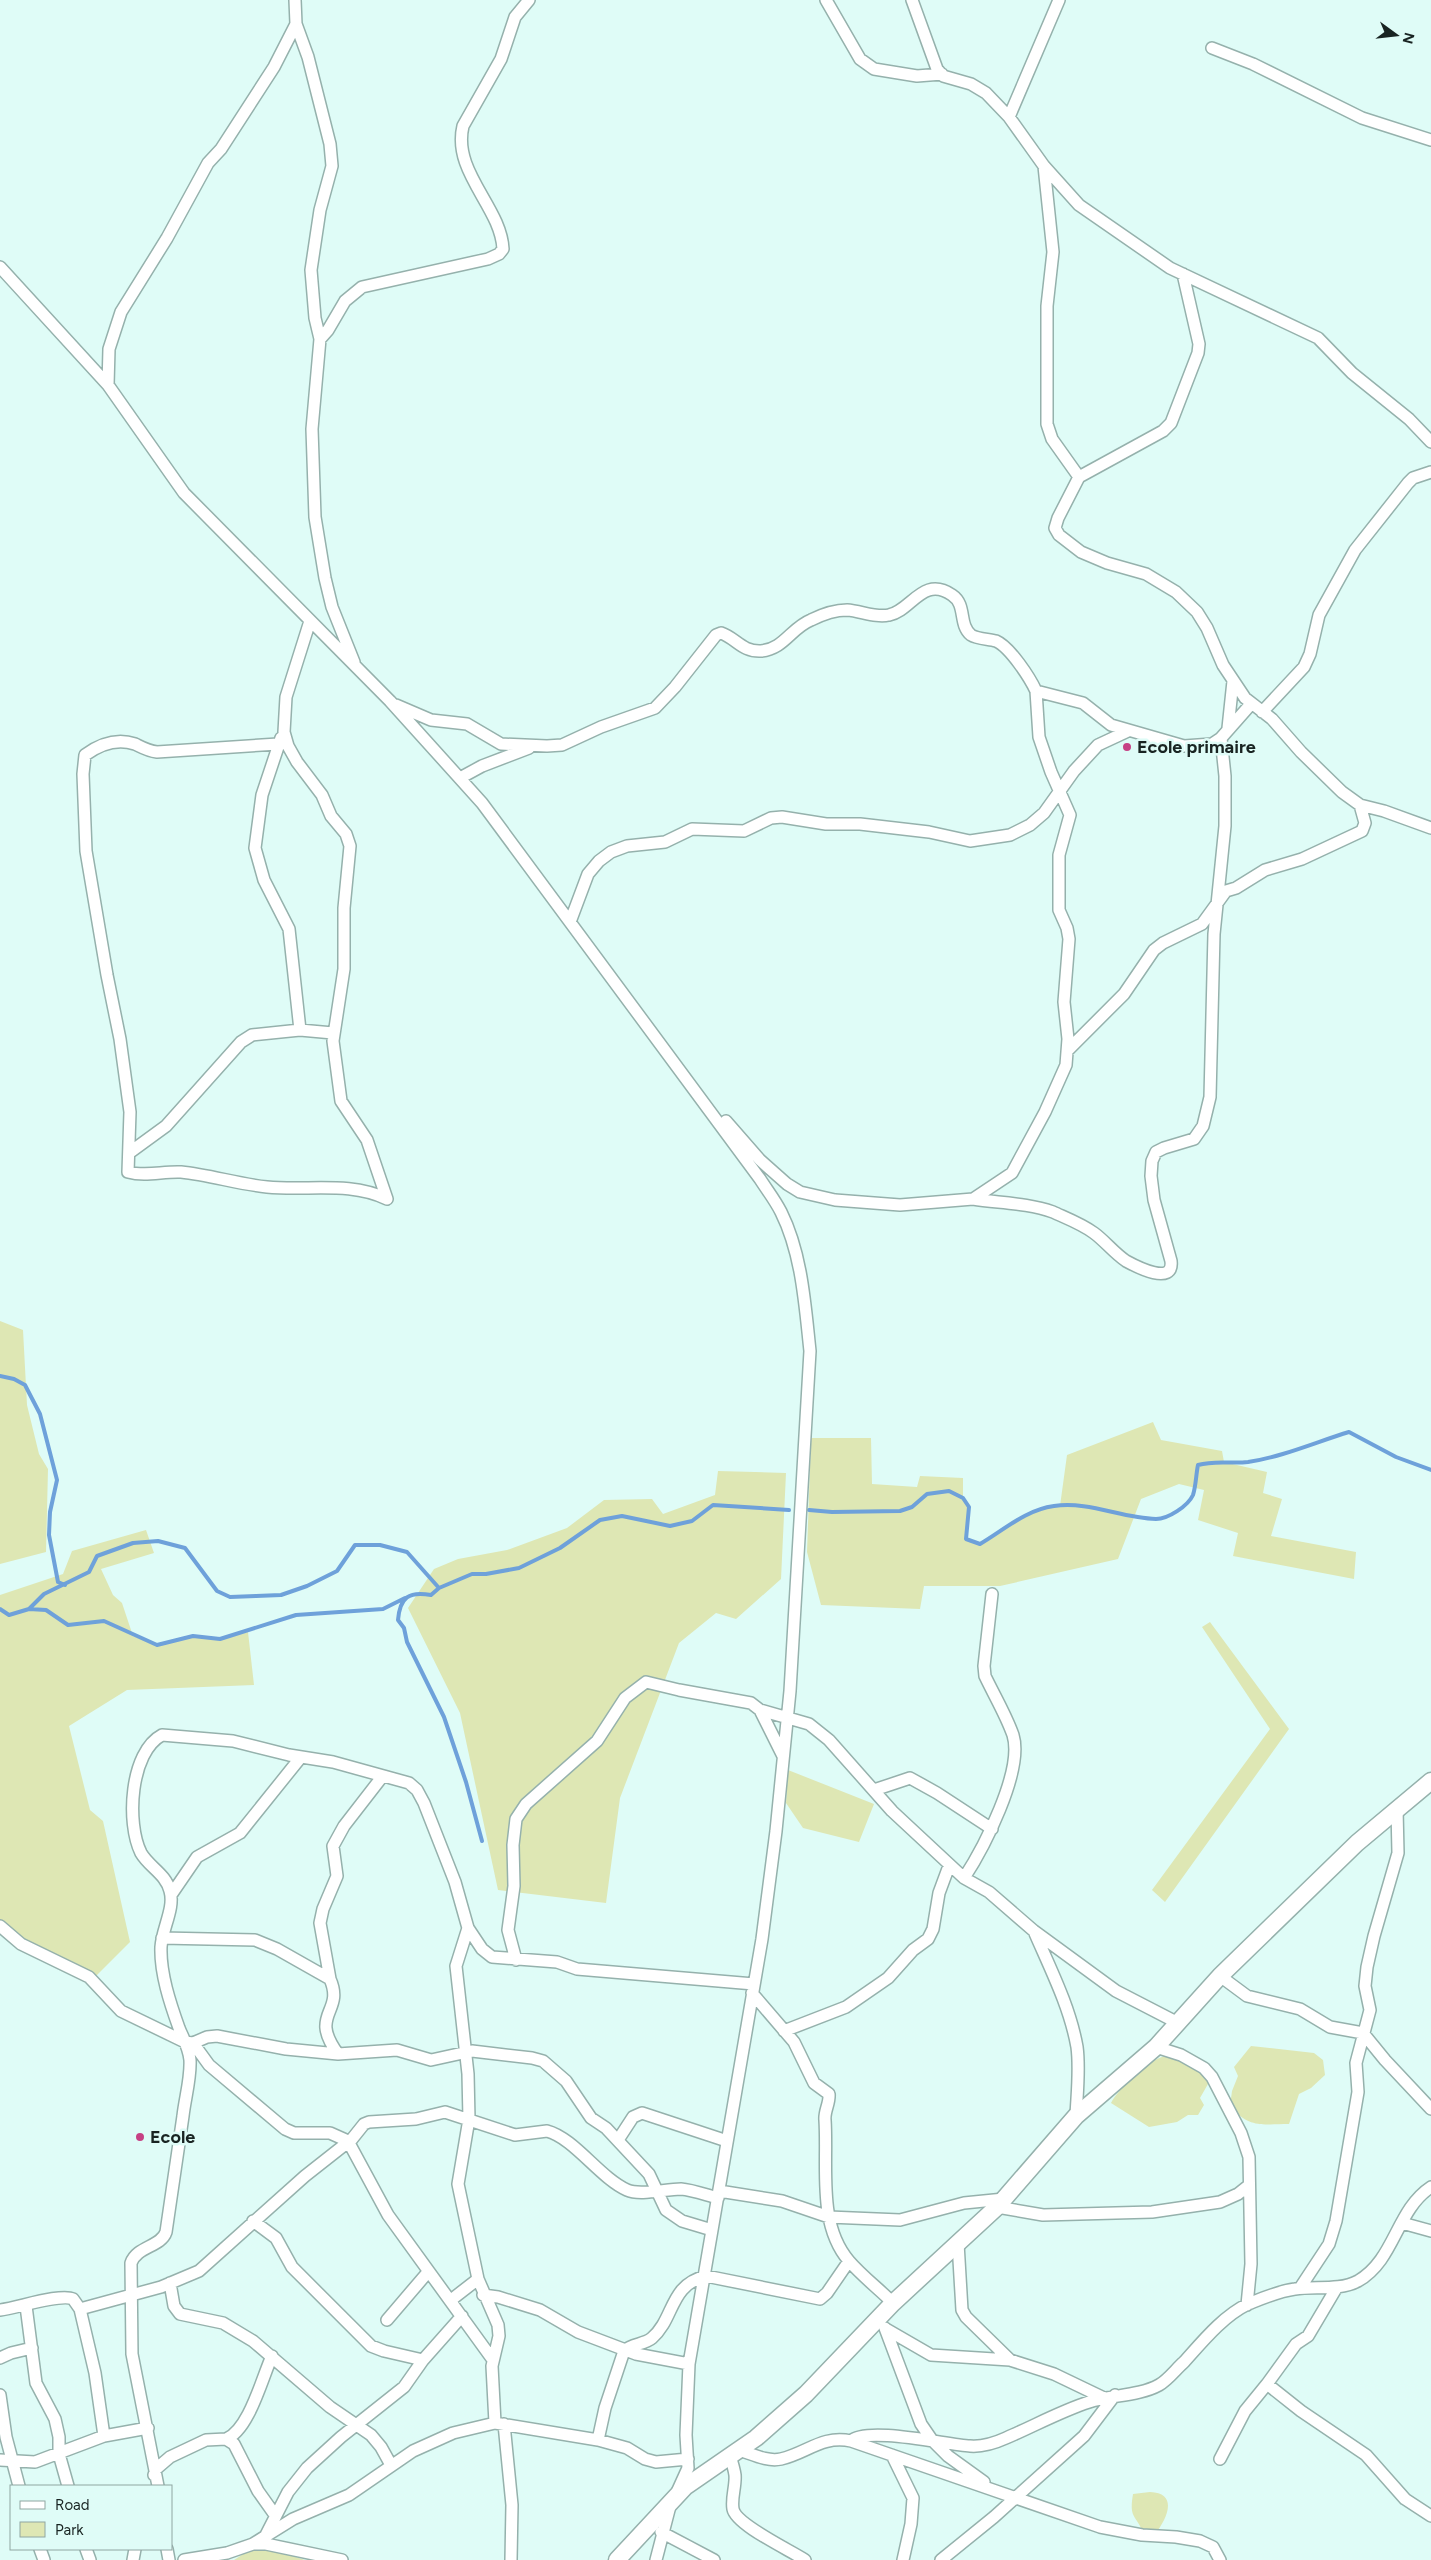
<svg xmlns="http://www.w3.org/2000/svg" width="1431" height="2560" font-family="Figtree,sans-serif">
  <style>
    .green { fill: #dee7b4 }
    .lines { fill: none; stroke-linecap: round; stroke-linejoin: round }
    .stream { stroke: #6ea1da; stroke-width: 4 }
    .street-casing { stroke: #95b1ac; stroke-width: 14 }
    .secondary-casing { stroke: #95b1ac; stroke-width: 19 }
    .street { stroke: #fff; stroke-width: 11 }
    .secondary { stroke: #fff; stroke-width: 16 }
    .poi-dot { fill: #c64184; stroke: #dffcf7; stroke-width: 2 }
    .labels { text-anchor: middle; stroke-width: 5; stroke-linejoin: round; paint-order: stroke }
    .poi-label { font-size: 18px; font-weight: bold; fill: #192422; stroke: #dffcf7; text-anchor: start }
  </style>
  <rect width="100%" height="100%" fill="#dffcf7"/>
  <path class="green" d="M0,1321L23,1330L27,1405L39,1454L48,1469L46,1552L0,1564Z
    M1153,1422L1161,1440L1222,1451L1224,1462L1267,1472L1263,1493L1282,1499L1271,1536L1356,1552L1354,1579L1233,1556L1238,1533L1198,1520L1204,1490L1179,1484L1141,1499L1118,1559L1000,1586H924L920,1609L821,1605L807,1552L811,1438H871L872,1484L917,1487L920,1476L963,1478V1497L969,1507L966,1539L980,1544C1006,1529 1028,1507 1060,1506L1067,1455Z
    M718,1471L786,1473L781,1579L736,1619L716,1613L679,1643L620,1798L606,1903L498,1890L460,1713L408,1608L434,1569L458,1559L507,1550L567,1528L604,1500L652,1499L663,1514L715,1495Z
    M146,1530L154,1553L101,1569L113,1595L122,1603L133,1636L157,1645L193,1636L220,1639L248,1632L254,1685L127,1690L69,1726L90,1810L103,1821L130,1942L95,1977C66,1963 20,1946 0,1921V1595L63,1574L72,1551Z
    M1210,1622L1289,1729L1165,1902L1152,1890L1270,1729L1202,1627Z
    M788,1770L874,1804L859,1842L803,1828L786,1803Z
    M1251,2046L1314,2053L1323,2060L1325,2075L1311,2088L1299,2094L1289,2124C1262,2124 1250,2129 1230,2106L1232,2091L1238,2076L1234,2067Z
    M1165,2056L1185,2060L1212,2077L1200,2098L1204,2105L1198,2115H1188L1177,2122L1149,2127L1111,2103C1119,2088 1148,2060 1165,2056Z
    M1150,2492C1179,2493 1167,2519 1155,2534L1143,2532C1135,2514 1129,2518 1133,2494Z
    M257,2545L305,2560H234Z"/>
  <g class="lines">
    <path class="stream" d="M0,1376L14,1379L25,1385L40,1414L57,1480L50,1512L49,1535L58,1582L65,1585
      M809,1510L832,1512L900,1511L912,1507L927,1494L949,1491L963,1498L969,1507L966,1539L980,1544C1004,1530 1025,1510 1054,1506C1089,1501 1121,1518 1156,1519C1168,1519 1188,1506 1193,1495C1196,1486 1196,1474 1198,1465C1215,1460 1231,1464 1248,1462C1282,1457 1316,1442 1349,1432L1396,1457L1431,1470
      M439,1588L431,1595C409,1591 400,1597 398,1620L404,1628L407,1642L444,1717L466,1782L482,1841
      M0,1609L9,1615L29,1609L44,1594L89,1572L97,1556L133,1543L158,1541L185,1548L217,1591L230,1597L256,1596L281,1595L307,1586L337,1571L355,1545H380L407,1552L439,1588L472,1574H486L519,1568L560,1548L600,1520L622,1516L670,1526L692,1521L713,1505L789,1510
      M29,1609L46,1610L68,1625L104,1621L157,1645L193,1636L220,1639L296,1615L383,1609L405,1598"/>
    <g class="street-casing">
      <path id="street" d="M826,0L860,59L874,69L917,76L942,74
        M912,0L937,69L943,76L971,84L986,93L1009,117L1044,166L1079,205L1170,268L1318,338L1352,373L1409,419L1431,442
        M296,24L308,57L330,144L332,166L320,210L311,270L315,318L320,339L312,429L315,517L325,578L332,607L354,662
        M1212,48L1253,64L1362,118L1431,140
        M1009,117L1059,0
        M1044,166L1053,252L1047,306V424L1052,439L1079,477
        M0,267L108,385L184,493L390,701L482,803L760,1179C767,1190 775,1200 781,1212C802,1254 805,1305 810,1351L790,1691L776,1831L762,1939L689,2364L686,2435L688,2468L678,2490
        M1183,274L1199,344L1198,353L1171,423L1163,431L1079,477L1058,518L1055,528L1059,535L1081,552L1107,563L1146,574L1176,592L1197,612L1207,628L1223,665L1245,698L1272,719L1301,752L1342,792L1360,805L1384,811L1431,828
        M320,339L328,330L345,301L362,287L488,259L499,254L503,249C501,207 452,172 463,126L501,59L515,17L529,0
        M108,385L109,349L121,312L167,238L208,163L221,149L274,67L296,24L295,0
        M310,621L286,697L284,732L288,746L297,762L322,795L331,816L346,834L350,846L344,908V969L333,1041L341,1101L367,1140L387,1199
        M396,705L431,720L467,724L501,744L547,746L562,745L601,727L655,708L675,687L716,635L721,633C736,638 742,652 761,651C784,649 791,628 811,620C821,615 836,610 847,610C861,611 876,618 889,615C911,611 923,575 952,595C967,605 958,624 971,635C977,639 989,639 996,641C1010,647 1030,678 1036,691L1083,703L1111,725L1184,746L1212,744L1221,738L1251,704
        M1262,712L1304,667L1310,654L1319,615L1355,550L1408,483L1413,478L1431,472
        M1228,728L1233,681
        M278,744L157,752C148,751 143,748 135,744C117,738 100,744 85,755L83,774L86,851L107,975L120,1039L130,1112L128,1172C146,1177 163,1171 181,1172C210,1175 238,1184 267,1187C308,1191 350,1181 387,1199
        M460,778L482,766L529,748
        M570,922L588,874L599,861L611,852L627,846L665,842L692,829L744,831L771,818L782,817L826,824H860L929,832L970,841L1010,835L1030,825L1044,813L1074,771L1098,745L1128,731
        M300,1030L333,1033
        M1068,1050L1124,994L1154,950L1163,943L1202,924L1226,891L1236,888L1265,870L1302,859L1362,831L1365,823L1360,805
        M726,1121L760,1160L787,1184L800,1192L835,1200L900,1205L973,1199L1012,1173L1045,1112L1066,1065L1068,1039L1064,1002L1069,939L1067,928L1059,910V855L1070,815L1051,772L1039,737L1036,691
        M129,1153L166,1126L241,1042L252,1035L300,1030L289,929L264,880L255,848L262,795L281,738
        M973,1199C999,1203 1028,1203 1053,1212C1066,1218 1082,1224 1094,1233C1105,1241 1114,1253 1126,1261C1137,1267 1174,1286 1171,1261L1154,1200L1151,1176L1152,1161L1156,1152L1164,1148L1194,1139L1203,1126L1210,1097L1214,934L1225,826V776L1221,738
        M760,1710L783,1756
        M874,1790L910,1778L937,1793L992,1829
        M964,1878C983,1849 1024,1771 1013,1735C1006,1715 994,1695 985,1676L984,1666L992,1594
        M171,1895L197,1857L240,1833L301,1757
        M0,1926L21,1944L89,1977L121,2011L185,2042L193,2043L209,2065L285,2129L294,2133H330L348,2141L388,2215L493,2360
        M468,1928L482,1949L492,1957L557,1962L577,1969L754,1984
        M1034,1931C1050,1968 1070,2007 1077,2047C1080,2069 1077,2094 1076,2116
        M162,1938L255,1940L277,1949L330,1979C345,2013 308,2013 338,2054
        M516,1960L508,1930L514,1886L513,1845L516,1819L526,1804L597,1741L625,1698L646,1682L679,1690L751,1703L760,1710L809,1724L829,1740L892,1811L964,1878L989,1892L1034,1931L1116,1991L1178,2023
        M1220,1976L1247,1996L1300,2009L1330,2027L1363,2033L1385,2060L1431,2109
        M330,1979L320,1923L323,1909L337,1876L333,1846L344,1826L382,1777
        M752,1993L794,2042L814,2083L829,2094C830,2103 824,2111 825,2120C828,2166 817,2224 849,2261C862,2276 879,2289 893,2303
        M784,2031L846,2007L888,1978L913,1950L928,1939L933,1929L939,1893L949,1866
        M193,2043L207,2037L217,2036L286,2049L338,2054L397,2050L431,2060L472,2051L532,2058L543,2061L566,2081L591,2118L606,2128L649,2174L666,2210L682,2221L712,2230
        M1156,2047L1181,2055L1204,2068L1212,2077L1241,2133L1249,2157L1251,2264L1247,2305
        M618,2140L633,2117L642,2113L727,2141
        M719,2191L782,2201L829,2217L900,2220L964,2203L1004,2199
        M997,2207L1043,2215L1152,2212L1220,2202L1238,2194L1248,2186
        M253,2221L276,2238L292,2267L371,2346L384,2351L423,2360
        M1402,2223L1431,2231
        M958,2243L962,2310L966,2317L1010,2360
        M170,2283L174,2306L180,2314L223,2323L253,2341L330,2407L371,2435L381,2447L391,2465
        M1300,2288L1329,2244L1336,2221L1358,2092L1356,2063L1370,2010L1365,1986L1367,1967L1374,1936L1398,1853L1397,1809
        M483,2295L498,2297L540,2310L578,2332L636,2354L689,2364
        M451,2300L478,2279
        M26,2306L36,2383L55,2419L59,2437V2454L68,2486
        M80,2309L95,2373L104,2436
        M0,2310C17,2308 61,2293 73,2299L80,2309L161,2287L199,2271L305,2176L352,2139L364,2124L369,2122L416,2119L445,2112L515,2135L547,2131C574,2138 600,2178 627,2190C640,2196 665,2189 681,2189C693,2190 706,2195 718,2198
        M387,2320L428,2272
        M885,2328L921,2424L932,2440L948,2456L984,2482
        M886,2329L931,2355L1010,2360L1054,2374L1104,2398
        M0,2358L11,2353L32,2348
        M1267,2384L1296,2344L1308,2336L1337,2287
        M0,2395L6,2437L19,2486
        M504,2424L512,2505L511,2560
        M226,2439C249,2430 262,2378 272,2356
        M598,2440L605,2408L624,2351C632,2343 644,2345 652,2338C675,2318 669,2285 706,2276L820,2299L827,2293L849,2261
        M851,2441C867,2426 947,2445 970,2446C983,2447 995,2443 1006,2438C1034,2426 1061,2411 1089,2402C1111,2395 1139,2396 1159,2385C1168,2380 1176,2369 1184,2362C1202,2342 1223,2316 1248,2304C1263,2298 1279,2291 1295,2289C1315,2286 1339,2291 1358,2281C1395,2260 1396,2210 1431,2187
        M739,2450C752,2454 767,2462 781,2459C807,2453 822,2435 851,2441L1100,2527L1142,2535L1176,2537L1200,2541L1213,2547L1220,2560
        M892,2455L913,2498L911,2524L903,2560
        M730,2456C732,2462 734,2468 735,2475C736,2486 731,2498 733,2509C736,2525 790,2550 805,2560
        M1220,2459L1245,2411L1267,2384L1301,2411L1366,2455L1405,2499L1431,2516
        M0,2460L35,2462L104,2436L148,2428
        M154,2475L156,2469L170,2457L206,2440L226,2439L234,2444L258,2491L275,2515
        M158,2486L132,2354L131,2263C137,2246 161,2247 166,2232C172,2193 177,2155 183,2116C185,2098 191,2078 190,2060C189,2048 183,2038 179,2028C170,2003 160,1973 161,1947C162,1929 175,1908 170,1891C166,1874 149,1867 141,1853C126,1823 130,1752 162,1735L233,1741L289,1755L333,1762L409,1783L417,1790L424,1803L455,1882L468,1928L456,1966L468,2074L469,2119L458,2184L478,2279L498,2325L499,2336L492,2366L495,2423
        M661,2532L714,2560
        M266,2535L288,2492L307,2468L341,2437L404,2387L423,2360L462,2316
        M253,2544L293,2519L349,2495L413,2451L453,2433L495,2423L598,2440L627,2448L645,2459L656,2462L688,2459
        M40,2549L44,2560
        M86,2549L90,2560
        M167,2549L169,2560
        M133,2560L135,2549
        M184,2560L227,2553L253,2544H266L342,2560
        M656,2560L670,2506
        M941,2560L994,2517L1084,2436L1115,2395"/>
    </g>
    <g class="secondary-casing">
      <path id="secondary" d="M617,2560L685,2487L756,2438L806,2394L893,2303L997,2207L1076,2116L1156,2047L1220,1976L1357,1843L1431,1781"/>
    </g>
    <use href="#street" class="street"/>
    <use href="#secondary" class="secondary"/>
  </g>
  <g class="poi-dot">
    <circle cx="1127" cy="747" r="5"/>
    <circle cx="140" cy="2137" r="5"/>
  </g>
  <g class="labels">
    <g class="poi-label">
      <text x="1137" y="753">Ecole primaire</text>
      <text x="150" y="2143">Ecole</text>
    </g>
  </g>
  <rect x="10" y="2485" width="162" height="65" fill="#dffcf7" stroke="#90a6a2"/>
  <rect x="20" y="2501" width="25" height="8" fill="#ffffff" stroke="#90a6a2"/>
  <text x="55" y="2510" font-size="15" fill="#192422">Road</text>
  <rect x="20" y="2522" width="25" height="15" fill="#dee7b4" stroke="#90a6a2"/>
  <text x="55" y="2535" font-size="15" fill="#192422">Park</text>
  <g transform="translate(1396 35) rotate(105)" stroke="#dffcf7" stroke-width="4" paint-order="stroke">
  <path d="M0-4L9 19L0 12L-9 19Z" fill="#192422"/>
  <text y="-8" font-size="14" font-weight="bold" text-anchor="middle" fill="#192422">N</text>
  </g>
</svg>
